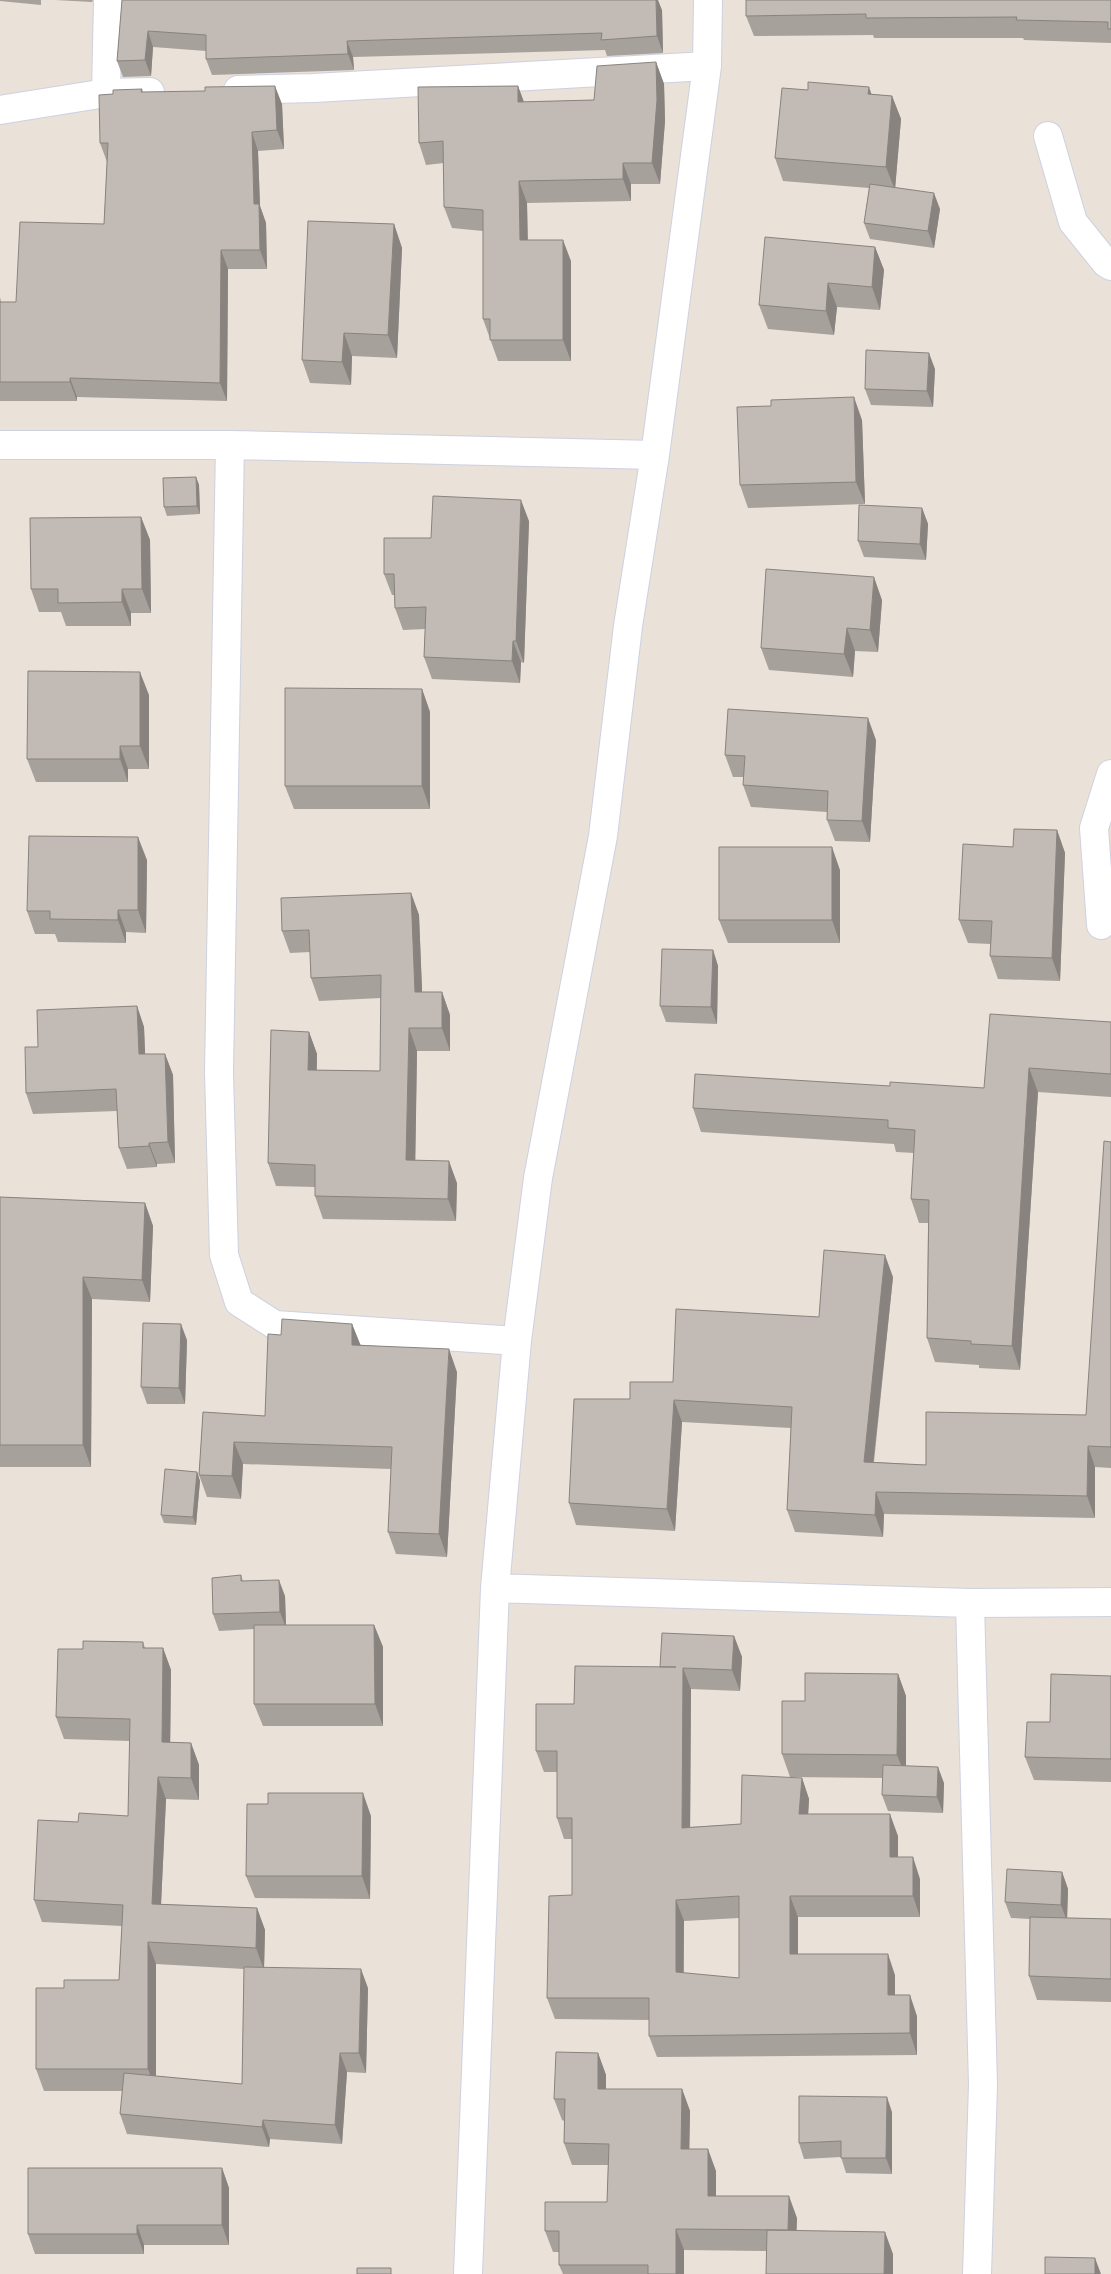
<svg xmlns="http://www.w3.org/2000/svg" width="1111" height="2274" font-family="Karla,sans-serif">
  <style>
    .lines { fill: none; stroke-linecap: round; stroke-linejoin: round }
    .minor-casing { stroke: #cdd1e0; stroke-width: 30 }
    .minor { stroke: #fff; stroke-width: 28 }
    .wall { fill: #a7a19c; fill-rule: evenodd }
    .shaded-wall { fill: #88837f }
    .building { fill: #c2bbb5; stroke: #88837f; fill-rule: evenodd }
  </style>
  <rect width="100%" height="100%" fill="#eae1d8"/>
  <g class="lines">
    <g class="minor-casing">
      <path id="minor" d="M238,90L314,88L707,66
        M106,93L108,0
        M0,110L106,93L150,92
        M1048,136L1073,222L1106,263L1111,266
        M0,445H230L655,455
        M230,445L219,1072L224,1255L239,1302L275,1325L517,1341
        M1101,925L1094,828L1111,774
        M495,1588L970,1603L1111,1602
        M970,1603L983,2085L977,2274
        M468,2274L495,1588L517,1341L538,1178L603,836L628,626L655,455L707,66L708,0"/>
    </g>
    <use href="#minor" class="minor"/>
  </g>
  <path class="wall" d="M0,0H41V5L0,1Z
    M55,0H93L92,2Z
    M122,0L662,10L663,53L607,56L605,50L353,57L354,70L212,75L206,59V51L153,47L151,76L123,77L117,61Z
    M1111,0V43L1024,40L1023,38H874L873,35L754,36L746,16Z
    M656,62L664,84L665,121L660,184H631V201L527,203L528,240L571,261V361H498L483,319V231L452,228L444,207V163L426,165L419,143L518,86L524,102L594,100Z
    M142,89L143,92L282,104L284,149L258,151L260,206L266,223L267,269H228L227,401L77,397V401H0V297L1,302H16L104,224L107,162L100,143L113,94Z
    M871,94L892,96L901,119L895,188L940,209L934,248L870,239L864,223L869,188L783,181L775,158Z
    M394,224L402,248L397,358L352,356L351,385L310,383L302,360Z
    M875,247L884,270L880,310L837,307L834,335L768,329L759,305Z
    M935,369L933,407L871,405L865,389Z
    M862,420L865,504L748,508L740,485Z
    M196,477L199,485L200,514L167,516L164,507Z
    M922,508L928,524L926,560L864,557L858,541Z
    M141,517L150,540L151,613H131V626H66L61,612H39L31,589Z
    M529,521L524,663L521,662L520,683L432,679L424,657L425,629L403,630L395,608L394,595H392L384,574L431,538Z
    M882,600L878,652L855,651L853,677L769,670L761,648Z
    M422,689L430,712V809H294L285,786Z
    M149,695V769H128V782H36L27,759Z
    M876,740L870,842L835,841L827,820V812L751,807L743,785L744,777H733L725,755Z
    M1057,830L1065,853L1060,981L998,979L990,956L991,944L968,943L959,920L1013,847Z
    M147,860L146,933L126,932V943L58,942L55,934H35L27,911Z
    M840,870V943H728L719,920Z
    M411,893L419,915L422,992H442L450,1015V1051H417L415,1160L457,1183L456,1221L323,1219L315,1196V1187L276,1186L268,1163L309,1032L317,1054V1070L380,1071L381,998L319,1001L311,978L310,952L290,953L282,931Z
    M713,950L718,966L717,1024L666,1022L660,1006Z
    M137,1006L144,1027L145,1054H165L173,1075L175,1163L157,1164V1167L127,1169L119,1148L117,1111L33,1114L26,1093L38,1047Z
    M1111,1022V1097L1038,1092L1020,1370L979,1368V1365L935,1362L927,1338L928,1223H919L911,1199L914,1153L896,1152L894,1144L701,1132L693,1108L890,1086L984,1088Z
    M1111,1142V1468L1095,1467V1518L884,1514L883,1537L795,1532L787,1510L791,1428L682,1422L675,1531L576,1525L569,1503L630,1399L673,1382L819,1317L893,1277L874,1462L926,1465L1086,1415Z
    M0,1197L145,1203L153,1226L150,1302L92,1299L91,1467H0Z
    M352,1324L360,1345L457,1372L447,1557L396,1554L388,1532L391,1469L243,1464L241,1499L207,1497L199,1475L203,1412L265,1416L281,1335Z
    M187,1340L185,1404H147L141,1387Z
    M197,1472L200,1481L196,1525L164,1523L161,1515Z
    M241,1575L243,1581L285,1596L286,1625H374L383,1647V1726H263L254,1704V1629L219,1631L213,1614Z
    M734,1636L742,1657L740,1691L691,1689L690,1827L741,1824L802,1778L809,1799L808,1814L898,1836V1857L920,1879V1917H798V1954L895,1975V1995L917,2016V2055L657,2057L649,2036V2020L555,2019L547,1998L572,1895V1839H564L557,1818V1772H544L536,1751L574,1704ZM739,1918V1978L684,1973V1921Z
    M143,1642L145,1648H163L171,1670L170,1742L191,1743L199,1765V1800L166,1799L161,1904L257,1908L265,1930L264,1967L368,1988L366,2073L347,2072L342,2144L270,2139L269,2147L127,2134L120,2114L123,2091H44L36,2069L64,1988L119,1980L122,1926L42,1922L34,1900L78,1822L128,1816L130,1741L64,1739L56,1717L83,1649ZM156,1964L244,1969L242,2084L156,2076Z
    M898,1674L906,1696V1766L944,1783L943,1813L888,1811L882,1795L883,1778L790,1777L782,1754L805,1701Z
    M1111,1676V1782L1034,1780L1025,1757L1050,1722Z
    M371,1816L370,1899L255,1898L246,1876Z
    M1062,1872L1068,1889L1067,1918L1111,1919V2002L1037,2000L1029,1976L1030,1919L1011,1918L1005,1902Z
    M598,2053L606,2075V2089H682L690,2111L689,2149L716,2171V2196L797,2218L796,2231L893,2254V2274H766L767,2251L684,2250V2274H563L559,2265V2252H553L545,2231L607,2202L608,2165H572L564,2143V2121L562,2120L554,2099Z
    M892,2112V2174L846,2173L841,2157L804,2159L799,2143Z
    M222,2168L229,2188V2245H144V2254H35L28,2234Z"/>
  <path class="shaded-wall" d="M656,0H658L662,10L663,53L657,36Z
    M148,31L153,47L151,76L145,60Z
    M347,41L353,57L354,70L348,54Z
    M656,62L664,84L665,121L660,184L652,163Z
    M275,86L282,104L284,149L277,130Z
    M518,86L526,108L518,102Z
    M869,87L877,110L868,94Z
    M892,96L901,119L895,190L886,167Z
    M252,132L258,151L260,206L266,223L267,269L260,250L254,204Z
    M623,163L631,184V201L623,179Z
    M519,181L527,203L528,261L520,240Z
    M934,193L940,209L934,248L928,231Z
    M394,224L402,248L397,358L388,335Z
    M563,240L571,261V361L563,340Z
    M875,247L884,270L880,310L872,287Z
    M221,250L228,269L227,401L220,383Z
    M828,283L837,307L834,335L826,311Z
    M344,333L352,356L351,385L342,362Z
    M929,353L935,369L933,407L927,391Z
    M70,378L77,397V401L70,382Z
    M854,397L862,420L865,504L856,482Z
    M196,477L199,485L200,514L197,506Z
    M521,500L529,521L524,663L516,641Z
    M922,508L928,524L926,560L920,544Z
    M141,517L150,540L151,613L142,589Z
    M874,577L882,600L878,652L870,630Z
    M122,589L131,613V626L122,602Z
    M847,628L855,651L853,677L844,654Z
    M513,641L521,662L520,683L512,661Z
    M140,672L149,695V769L140,746Z
    M422,689L430,712V809L422,786Z
    M868,718L876,740L870,842L862,821Z
    M120,746L128,769V782L120,759Z
    M1057,830L1065,853L1060,981L1052,958Z
    M138,837L147,860L146,933L138,910Z
    M832,847L840,870V943L832,920Z
    M411,893L419,915L423,1014L415,992Z
    M118,910L126,932V943L118,920Z
    M713,950L718,966L717,1024L711,1007Z
    M442,992L450,1015V1051L442,1028Z
    M137,1006L144,1027L146,1075L139,1054Z
    M409,1028L417,1051L415,1182L406,1160Z
    M309,1032L317,1054L316,1092L308,1070Z
    M165,1054L173,1075L175,1163L168,1142Z
    M1029,1068L1038,1092L1020,1370L1012,1346Z
    M149,1143L157,1164V1167L149,1146Z
    M449,1161L457,1183L456,1221L448,1199Z
    M145,1203L153,1226L150,1302L142,1280Z
    M885,1255L893,1277L871,1484L864,1462Z
    M83,1277L92,1299L91,1467L83,1445Z
    M181,1324L187,1340L185,1404L179,1388Z
    M352,1324L361,1346L352,1345Z
    M449,1349L457,1372L447,1557L439,1534Z
    M674,1400L682,1422L675,1531L667,1509Z
    M234,1442L243,1464L241,1499L232,1476Z
    M1088,1446L1095,1467V1518L1087,1496Z
    M197,1472L200,1481L196,1525L193,1517Z
    M876,1492L884,1514L883,1537L875,1515Z
    M279,1580L285,1596L286,1628L280,1612Z
    M374,1625L383,1647V1726L375,1704Z
    M734,1636L742,1657L740,1691L732,1670Z
    M163,1648L171,1670L170,1764L162,1742Z
    M683,1668L691,1689L690,1849L682,1828Z
    M898,1674L906,1696V1778L897,1755Z
    M191,1743L199,1765V1800L191,1778Z
    M938,1767L944,1783L943,1813L937,1797Z
    M158,1777L166,1799L160,1926L152,1904Z
    M802,1778L809,1799L807,1836L799,1814Z
    M363,1793L371,1816L370,1899L362,1876Z
    M890,1814L898,1836V1879L890,1857Z
    M913,1857L920,1879V1917L913,1896Z
    M1062,1872L1068,1889L1067,1921L1061,1905Z
    M790,1896L798,1917V1976L790,1954Z
    M676,1900L684,1921L683,1993L676,1972Z
    M257,1908L265,1930L264,1970L256,1948Z
    M148,1942L156,1964V2091L148,2069Z
    M888,1954L895,1975V2016L888,1995Z
    M361,1969L368,1988L366,2073L359,2053Z
    M910,1995L917,2016V2055L910,2033Z
    M340,2053L347,2072L342,2144L335,2125Z
    M598,2053L606,2075V2110L598,2089Z
    M682,2089L690,2111L689,2171L681,2149Z
    M887,2097L892,2112V2174L886,2158Z
    M263,2120L270,2139L269,2147L262,2127Z
    M708,2149L716,2171V2217L708,2196Z
    M222,2168L229,2188V2245L222,2225Z
    M789,2196L797,2218L796,2252L788,2230Z
    M137,2225L144,2245V2254L137,2234Z
    M676,2229L684,2250V2274H676Z
    M885,2232L893,2254V2274H884Z
    M1095,2258L1101,2274H1095Z"/>
  <path class="building" d="M122,0H656L657,36L601,40L602,33L347,41L348,54L206,59V35L148,31L145,60L117,61Z
    M746,0H1111V29H1108V22L1016,20L1017,17L866,18V14L746,16Z
    M656,62L657,100L652,163H623V179L519,181L520,240H563V340H490V319H483V210L444,207L443,141L419,143L418,87L518,86V102L594,100L597,66Z
    M808,82L869,87L868,94L892,96L886,167L775,158L782,88L808,90Z
    M275,86L277,130L252,132L254,204H259L260,250H221L220,383L70,378V382H0V302H16L20,222L104,224L108,143H100L99,95L113,94V90L142,89L141,92L205,91V87Z
    M870,184L934,193L928,231L864,223Z
    M308,221L394,224L388,335L344,333L342,362L302,360Z
    M765,237L875,247L872,287L828,283L826,311L759,305Z
    M866,350L929,353L927,391L865,389Z
    M854,397L856,482L740,485L737,407L771,406V400Z
    M196,477L197,506L164,507L163,478Z
    M433,496L521,500L516,641H513L512,661L424,657L426,607L395,608L394,574H384V538H431Z
    M859,505L922,508L920,544L858,541Z
    M141,517L142,589H122V602L58,603V589H31L30,518Z
    M766,569L874,577L870,630L847,628L844,654L761,648Z
    M28,671L140,672V746H120V759H27Z
    M285,688L422,689V786H285Z
    M728,709L868,718L862,821L827,820L828,791L743,785L745,756L725,755Z
    M1014,829L1057,830L1052,958L990,956L992,921L959,920L963,844L1013,847Z
    M29,836L138,837V910H118V920L50,919V911H27Z
    M719,847H832V920H719Z
    M411,893L415,992H442V1028H409L406,1160L449,1161L448,1199L315,1196V1165L268,1163L271,1030L309,1032L308,1070L380,1071L381,975L311,978L309,930L282,931L281,898Z
    M662,949L713,950L711,1007L660,1006Z
    M137,1006L139,1054H165L168,1142L149,1143V1146L119,1148L116,1089L26,1093L25,1047H38L37,1010Z
    M990,1014L1111,1022V1074L1029,1068L1012,1346L971,1344V1341L927,1338L929,1200L911,1199L915,1130L888,1128V1120L693,1108L695,1074L890,1086V1082L984,1088Z
    M1104,1141L1111,1142V1447L1088,1446L1087,1496L876,1492L875,1515L787,1510L792,1407L674,1400L667,1509L569,1503L574,1399H630V1382H673L676,1309L819,1317L824,1250L885,1255L864,1462L926,1465V1412L1086,1415Z
    M0,1197L145,1203L142,1280L83,1277V1445H0Z
    M282,1319L352,1324V1345L449,1349L439,1534L388,1532L392,1447L234,1442L232,1476L199,1475L203,1412L265,1416L268,1334L281,1335Z
    M143,1323L181,1324L179,1388L141,1387Z
    M165,1469L197,1472L193,1517L161,1515Z
    M241,1575V1581L279,1580L280,1612L213,1614L212,1578Z
    M254,1625H374L375,1704H254Z
    M662,1633L734,1636L732,1670L683,1668L682,1828L741,1824L742,1775L802,1778L799,1814H890V1857H913V1896H790V1954H888V1995H910V2033L649,2036V1998H547L549,1896L572,1895V1818H557V1751H536V1704H574L575,1666L676,1667H660ZM739,1896V1978L676,1972V1900Z
    M83,1641L143,1642V1648H163L162,1742L191,1743V1778L158,1777L152,1904L257,1908L256,1948L148,1942V2069H36V1988H64V1980H119L123,1905L34,1900L38,1820L78,1822L79,1813L128,1816L130,1719L56,1717L58,1649H83Z
    M805,1673L898,1674L897,1755L782,1754V1701H805Z
    M1051,1674L1111,1676V1759L1025,1757L1027,1722H1050Z
    M883,1765L938,1767L937,1797L882,1795Z
    M268,1793H363L362,1876H246L247,1804H268Z
    M1007,1869L1062,1872L1061,1905L1005,1902Z
    M1030,1917L1111,1919V1979L1029,1976Z
    M244,1967L361,1969L359,2053H340L335,2125L263,2120L262,2127L120,2114L124,2073L242,2084Z
    M556,2052L598,2053V2089H682L681,2149H708V2196H789L788,2230L676,2229V2274H648V2265H559V2231H545V2202H607L609,2144L564,2143L565,2099H554Z
    M799,2096L887,2097L886,2158H841V2141L799,2143Z
    M28,2168H222V2225H137V2234H28Z
    M767,2230L885,2232L884,2274H766Z
    M1045,2257L1095,2258V2274H1045Z
    M357,2268H391V2274H357Z"/>
</svg>
